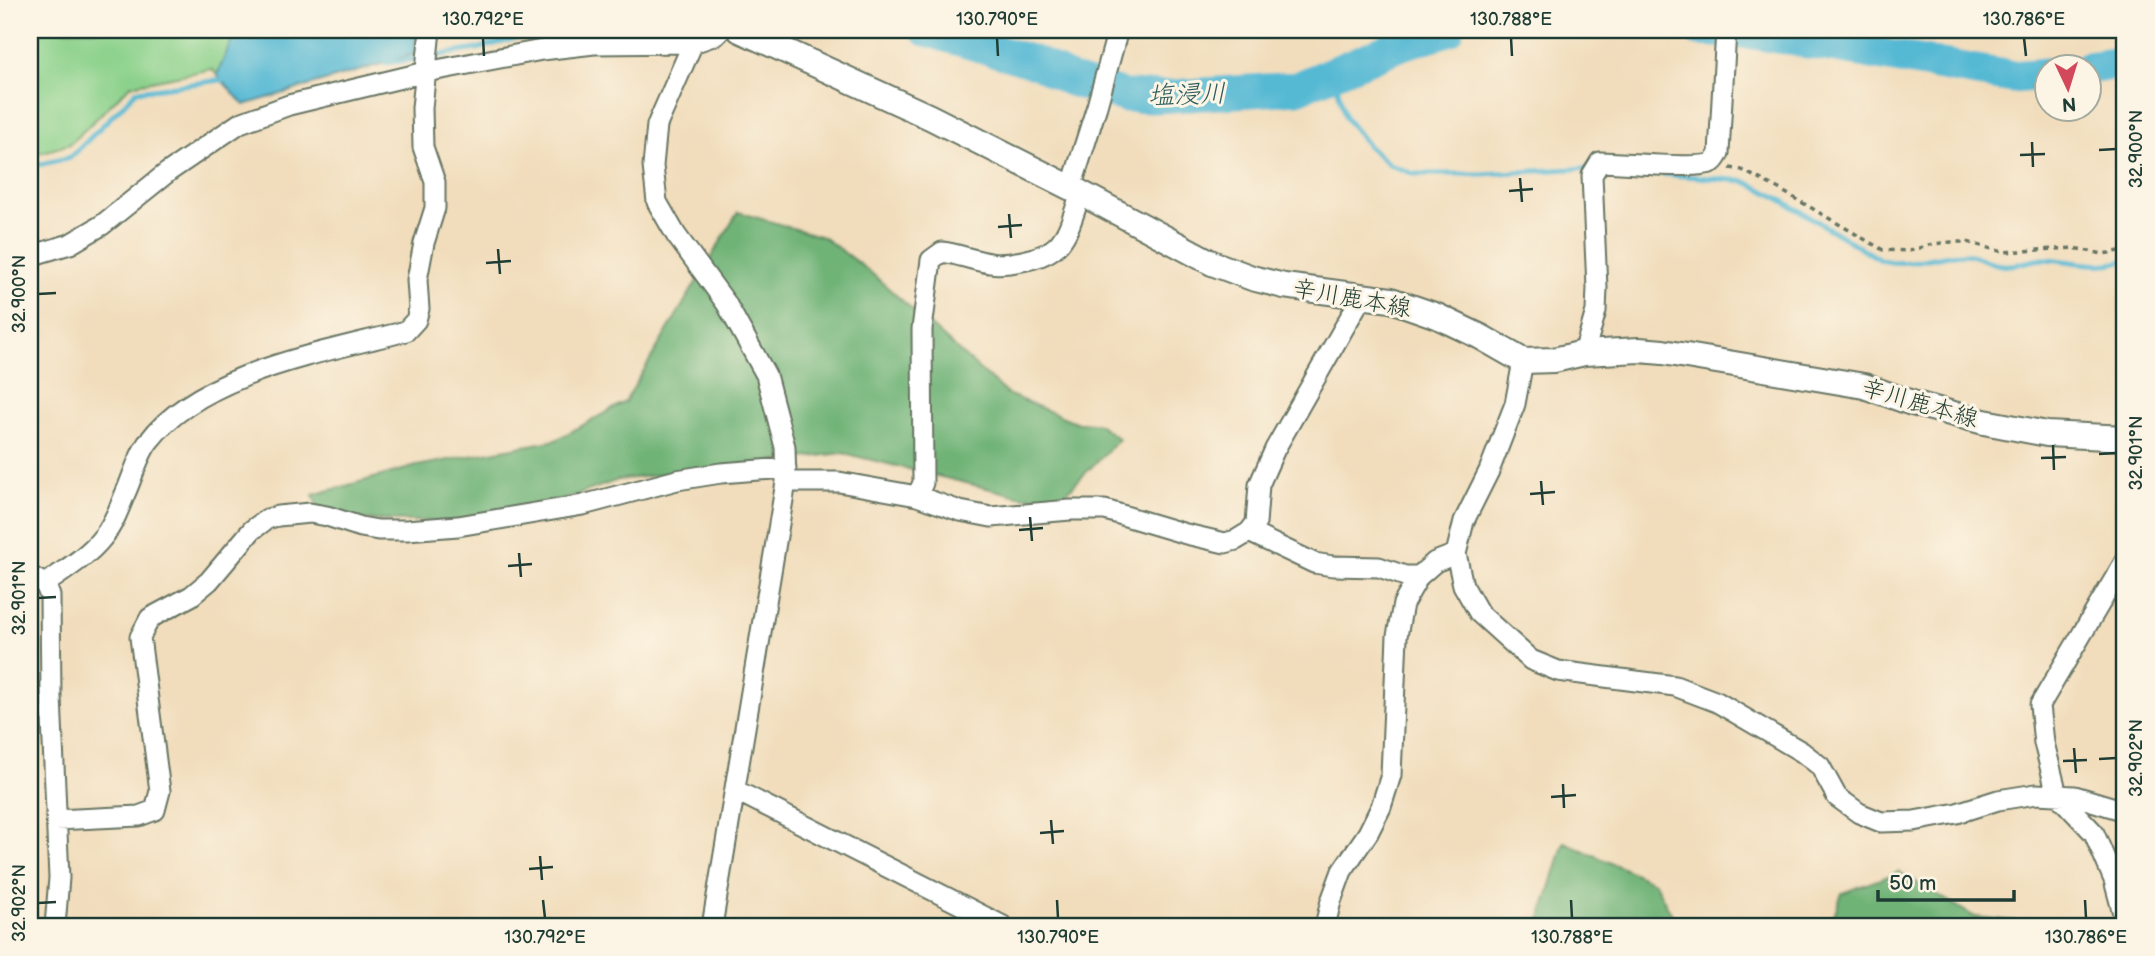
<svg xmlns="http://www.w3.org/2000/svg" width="2155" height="956" font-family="'Balsamiq Sans','Klee One',sans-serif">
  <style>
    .green { fill: #8bd18b; stroke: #558760; stroke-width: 2 }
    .forest { fill: #70b377; stroke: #487856; stroke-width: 2 }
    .water { fill: #56b9d4; stroke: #3a7b84; stroke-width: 2 }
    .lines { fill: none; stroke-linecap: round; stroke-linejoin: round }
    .stream { stroke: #56b9d4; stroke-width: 5 }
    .river { stroke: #56b9d4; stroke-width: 33 }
    .minor-casing { stroke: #687564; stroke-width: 23 }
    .major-casing { stroke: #687564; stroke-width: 28 }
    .path { stroke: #687564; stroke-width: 3.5; stroke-dasharray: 5 5; stroke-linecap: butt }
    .minor { stroke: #fff; stroke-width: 19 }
    .major { stroke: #fff; stroke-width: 24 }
    .ticks { fill: none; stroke: #1f3d34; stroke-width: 2.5 }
    .labels { text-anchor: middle; stroke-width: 6; stroke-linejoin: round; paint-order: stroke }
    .street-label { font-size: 24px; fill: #1f3d34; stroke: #fcf5e5 }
    .water-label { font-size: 26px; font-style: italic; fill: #2d5c5c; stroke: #fcf5e5 }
    .neatline { fill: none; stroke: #1f3d34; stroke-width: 2.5 }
    .ticks-label { font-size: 18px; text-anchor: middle; fill: #1f3d34 }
  </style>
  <rect width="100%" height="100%" fill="#fcf5e5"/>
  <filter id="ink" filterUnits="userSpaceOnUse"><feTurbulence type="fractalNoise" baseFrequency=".0143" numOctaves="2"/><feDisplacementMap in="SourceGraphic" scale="14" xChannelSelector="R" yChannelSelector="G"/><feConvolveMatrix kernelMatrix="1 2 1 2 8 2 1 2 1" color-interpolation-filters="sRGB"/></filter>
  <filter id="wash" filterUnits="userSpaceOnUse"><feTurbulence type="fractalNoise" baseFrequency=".00686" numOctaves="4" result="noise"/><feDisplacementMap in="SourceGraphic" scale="28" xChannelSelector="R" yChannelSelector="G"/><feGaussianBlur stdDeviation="1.57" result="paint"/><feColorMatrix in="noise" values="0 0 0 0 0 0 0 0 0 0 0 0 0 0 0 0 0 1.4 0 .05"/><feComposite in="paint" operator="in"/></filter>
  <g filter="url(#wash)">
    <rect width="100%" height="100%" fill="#f1ddbc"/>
    <path class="green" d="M30,30H262L231,42L217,75L212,69L131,85L70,144L30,156Z"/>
    <path class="forest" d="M738,212L823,237L869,271L1007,394L1078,423H1097L1119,439L1064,495L1023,497L843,453L618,480L538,509L454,522L323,519L313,495L417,466L556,440L625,402Z
      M1564,842L1654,882L1678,926H1533L1540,921Z
      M1899,872L1975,917L2060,926H1830L1842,893Z"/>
    <path class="water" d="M264,30H416L415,54L244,105L217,75L231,42Z"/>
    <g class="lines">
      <path class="stream" d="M433,56L477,49L544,30
        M385,63L423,58
        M1334,74L1345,117L1368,146L1390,165L1414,174H1482L1590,168
        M30,167L71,157L137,91L229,79
        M1662,174L1744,181L1775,196L1881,260C1911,268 1931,255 1961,254C1975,253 1988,264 2002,265C2016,267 2031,259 2045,259C2072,260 2099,270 2125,260"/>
      <path class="river" d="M926,30L1040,64L1070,80L1124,96L1157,97L1297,88L1402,44L1448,30
        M1699,30L1754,33L2012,77L2046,74
        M2088,68L2125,62"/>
    </g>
  </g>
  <g filter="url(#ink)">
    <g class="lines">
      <g class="minor-casing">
        <path id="minor" d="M693,43L657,125L653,166L657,202L676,235L726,303L766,375L785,447L786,482L712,926
          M1071,188L1097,106L1118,30
          M30,256L70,244L102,225L168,172L240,123L289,105L426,72L542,50L594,44L693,43L716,35L721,30
          M1361,298L1275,449L1259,485L1256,523L1249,532L1314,563L1333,566L1379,567L1405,576H1419
          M1584,353L1596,311L1597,288L1592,175L1600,162C1618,162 1702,170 1713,162C1714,162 1719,154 1719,153L1726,30
          M1523,361L1515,404L1489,471L1464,521L1456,554L1463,585L1479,613L1531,660L1558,671L1675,686L1717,702L1802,752L1820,766L1837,797L1859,813L1881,822L1914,821L1957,813L1998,800L2036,794L2075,796L2125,811
          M786,482H839L917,496L960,511L991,517L1070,510H1105L1186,534L1225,543L1236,540L1249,532
          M917,496L923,483L922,329L931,260L942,252C959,254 974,261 990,263C1001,265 1012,263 1022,261C1067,253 1067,231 1081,193
          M2125,561L2040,705L2044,743L2057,794L2094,833L2114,880L2125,921
          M30,576L45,584L50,596L51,697L59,878L55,926
          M45,584C65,570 88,556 103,537C113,525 119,509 125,494C133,477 138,455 149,441C201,372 327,352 406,331L416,320L419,309L417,280L424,243L435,208V182L423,147L422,108L430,30
          M735,790L1003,926
          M56,820L139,816L155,810L160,791L140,637L150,618L191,596L209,581L252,530L267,519L278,516L310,513L327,516L361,527L378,530H407L458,526L583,505L677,480L721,473L786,468
          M1325,926L1331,901L1342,871L1368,833L1381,807L1391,775L1397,636L1403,604L1419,576L1435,562L1456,554"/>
      </g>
      <g class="major-casing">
        <path id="major" d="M740,30L930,117L1081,193L1212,263L1252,278L1284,286L1391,300L1437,316L1481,337L1523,361L1554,360L1584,353L1639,350L1663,352L1864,386L1912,403L1984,422L2047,434L2125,438"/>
      </g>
      <path class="path" d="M1730,168L1742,170L1779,189L1883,250L1909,251L1933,244L1951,242H1967L2003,252L2074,248L2103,254L2125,250"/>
      <use href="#minor" class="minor"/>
      <use href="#major" class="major"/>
    </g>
  </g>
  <path class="ticks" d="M483,38L484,56M997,38L998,56M1511,38L1512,56M2024,38L2026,56M2032,142L2033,167M2099,150L2116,149M2020,155L2045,154M1520,178L1522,202M1509,191L1533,189M1009,214L1011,238M998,227L1022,225M498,249L500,274M486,263L511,261M38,294L56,293M2053,445L2054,470M2099,454L2116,453M2041,458L2066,457M1541,481L1543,505M1530,494L1555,492M1030,517L1032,541M1019,530L1043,528M519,553L521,577M508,566L532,564M38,598L56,597M2074,748L2076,773M2099,759L2116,758M2063,761L2087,760M1563,784L1564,808M1551,797L1576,795M1051,820L1053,844M1040,833L1064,831M540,856L542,880M529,869L553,867M543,900L545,918M1057,900L1058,918M1571,900L1572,918M2085,900L2086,918M38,903L56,902"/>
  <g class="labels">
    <g class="street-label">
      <text transform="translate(1352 298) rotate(10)" y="8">辛川鹿本線</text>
      <text transform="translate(1920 403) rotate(16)" y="8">辛川鹿本線</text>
    </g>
    <g class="water-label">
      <text transform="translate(1187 94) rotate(-2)" y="9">塩浸川</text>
    </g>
  </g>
  <rect width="2155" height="956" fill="none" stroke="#fcf5e5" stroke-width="77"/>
  <g transform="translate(2068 88) rotate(176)"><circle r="33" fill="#fcf5e5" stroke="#a4ab9e" stroke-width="2"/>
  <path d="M0-5L12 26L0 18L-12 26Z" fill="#d1495b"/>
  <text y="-10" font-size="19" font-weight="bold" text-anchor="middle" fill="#1f3d34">N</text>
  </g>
  <path d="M1878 890v10h136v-10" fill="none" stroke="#1f3d34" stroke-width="3.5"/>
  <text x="1889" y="890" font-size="21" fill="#1f3d34" stroke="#fcf5e5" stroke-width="5" paint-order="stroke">50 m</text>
  <rect x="38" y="38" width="2078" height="880" class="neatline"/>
  <g class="ticks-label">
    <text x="483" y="25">130.792°E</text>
    <text x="997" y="25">130.790°E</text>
    <text x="1511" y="25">130.788°E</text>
    <text x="2024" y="25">130.786°E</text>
    <text transform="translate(2136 149) rotate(-90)" y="6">32.900°N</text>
    <text transform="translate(19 294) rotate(-90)" y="6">32.900°N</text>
    <text transform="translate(2136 453) rotate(-90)" y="6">32.901°N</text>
    <text transform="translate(19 598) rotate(-90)" y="6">32.901°N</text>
    <text transform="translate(2136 758) rotate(-90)" y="6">32.902°N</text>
    <text transform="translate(19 903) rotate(-90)" y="6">32.902°N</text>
    <text x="545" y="943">130.792°E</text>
    <text x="1058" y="943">130.790°E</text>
    <text x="1572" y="943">130.788°E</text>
    <text x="2086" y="943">130.786°E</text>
  </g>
</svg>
